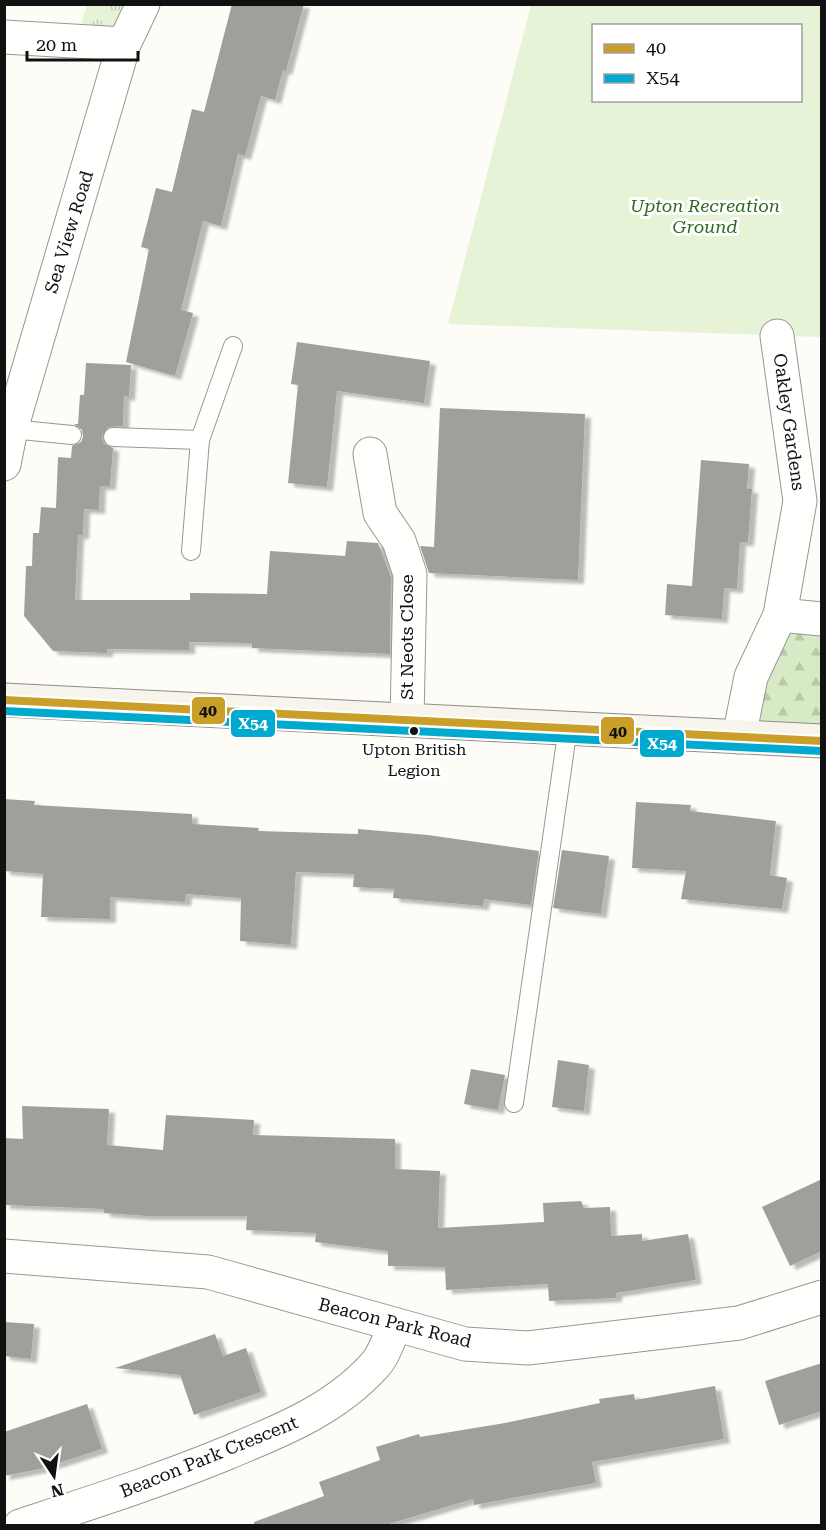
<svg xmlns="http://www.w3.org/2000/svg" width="826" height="1530" font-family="'Roboto Serif',serif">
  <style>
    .grass { fill: url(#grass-tufts) }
    .forest { fill: url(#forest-firs) }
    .park { fill: #e7f3d7; fill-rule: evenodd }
    .building { fill: #a19f9c; filter: url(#shadow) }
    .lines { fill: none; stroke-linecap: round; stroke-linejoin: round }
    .service-casing { stroke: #979795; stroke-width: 20 }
    .minor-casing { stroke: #979795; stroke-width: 35 }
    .secondary-casing { stroke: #8e8d8b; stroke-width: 35 }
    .service { stroke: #fffffe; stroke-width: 18 }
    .minor { stroke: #fffffe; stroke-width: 33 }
    .secondary { stroke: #f6f4eb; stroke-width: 33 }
    .bus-1-casing { stroke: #fff; stroke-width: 12 }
    .bus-2-casing { stroke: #fff; stroke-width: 12 }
    .bus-1 { stroke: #c99f29; stroke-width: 8 }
    .bus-2 { stroke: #00a9ce; stroke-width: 8 }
    .bus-dot { fill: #111; stroke: #fff; stroke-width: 2 }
    .labels { text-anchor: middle; stroke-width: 6; stroke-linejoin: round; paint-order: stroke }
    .bus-label { font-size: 16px; fill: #111; stroke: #fff }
    .park-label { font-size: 18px; font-style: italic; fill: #2f6b1f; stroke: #fff }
    .street-label { font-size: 18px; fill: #111; stroke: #fff }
    .line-badge { stroke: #fff; stroke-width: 2 }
    .badge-label { font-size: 16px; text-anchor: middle; font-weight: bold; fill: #fff }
    .pale-badge-label { font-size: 16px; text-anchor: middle; font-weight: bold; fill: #111 }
  </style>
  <defs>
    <pattern id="grass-tufts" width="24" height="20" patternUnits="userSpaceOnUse" patternTransform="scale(1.5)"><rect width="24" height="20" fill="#e7f3d7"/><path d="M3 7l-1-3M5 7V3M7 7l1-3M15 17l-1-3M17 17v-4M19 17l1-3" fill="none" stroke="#c5cfb8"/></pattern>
    <pattern id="forest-firs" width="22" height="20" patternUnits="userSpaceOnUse" patternTransform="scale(1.5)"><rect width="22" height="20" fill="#d8eac5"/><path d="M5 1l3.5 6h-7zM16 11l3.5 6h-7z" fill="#b8c8a8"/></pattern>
    <filter id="shadow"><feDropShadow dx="6" dy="4" stdDeviation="1.5" flood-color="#0004"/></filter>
  </defs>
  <rect width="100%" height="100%" fill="#fdfcf7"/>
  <path class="grass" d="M87,5H143L124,44L76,42Z"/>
  <path class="forest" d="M780,615L821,619V741L739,737Z"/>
  <path class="park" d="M531,5H821V337L448,324ZM594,26H800V100H594Z"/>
  <path class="building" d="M232,4H304L286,71L283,70L275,100L261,96L245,156L238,154L221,226L203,221L181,310L193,313L175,376L126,362L149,249L141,247L156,188L172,192L192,109L204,112Z
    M297,342L430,361L424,403L337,391L327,487L288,483L298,385L291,384Z
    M86,363L131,365L129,397L124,396L123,426L108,427L102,436L103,443L113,448L110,486H100L99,510L84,509L83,535H78L75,600H190V593L267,594L270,551L345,556L347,541L378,543L391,577L390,654L252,648V643L189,642V650L107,649V653L53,651L24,616L26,566H32L33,533H39L41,507L56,508L58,457L71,458L72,446L81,442L83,437L82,430L74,424H78L80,395H84Z
    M440,408L585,414L578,580L429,573L420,546L434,547Z
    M701,460L749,464L747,489H752L748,542H740L737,589L724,588L722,619L665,615L667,584L692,586Z
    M4,799L35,801L34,805L192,814V824L259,828L258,831L358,834V829L428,835L539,851L531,905L484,899L483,906L393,898L394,889L353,887L354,874L296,872L291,945L240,941L241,898L186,894L185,902L110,897V919L41,917L43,874L4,871Z
    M636,802L691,805L690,811L776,821L770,875L787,878L782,909L681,899L686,871L632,868Z
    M562,850L609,856L601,914L553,908Z
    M558,1060L589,1065L584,1111L552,1107Z
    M471,1069L505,1075L498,1110L464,1104Z
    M22,1106L109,1109L107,1145L163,1150L166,1115L254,1120L253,1135L395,1139V1169L440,1171L438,1228L544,1222L543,1203L581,1201L584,1208L610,1207L611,1236L642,1234V1241L688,1234L696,1280L616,1293V1298L549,1301L548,1284L446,1290L445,1267L388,1266V1251L315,1242L316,1233L246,1230L247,1216H148L104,1213V1209L4,1205V1138L23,1139Z
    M822,1179V1251L790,1266L762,1207Z
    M4,1322L34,1324L31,1359L4,1356Z
    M215,1334L223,1356L246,1348L261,1392L194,1415L180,1375L115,1368Z
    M822,1363V1411L779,1425L765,1381Z
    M715,1386L724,1439L592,1462L596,1483L474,1505L473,1499L382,1526H254V1522L324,1496L319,1482L380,1460L376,1447L419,1434L420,1437L505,1423L600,1403L599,1399L634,1394L635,1400Z
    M87,1404L102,1449L40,1469L4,1476V1432Z"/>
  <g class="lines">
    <g class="service-casing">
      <path id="service" d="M11,429L72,435
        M113,437L200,440
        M191,551L200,440L233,346
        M514,1103L568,727"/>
    </g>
    <g class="minor-casing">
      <path id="minor" d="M4,37L124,44
        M370,454L380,513L399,541L410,574L407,720
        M4,464L11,429L124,44L143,4
        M780,615L822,619
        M739,737L751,677L780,615L800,501L777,336
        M4,1256L208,1272L465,1344L528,1348L739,1323L822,1297
        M20,1526C90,1503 159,1481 227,1453C280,1431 334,1410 374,1366C384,1356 389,1338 395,1325"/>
    </g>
    <g class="secondary-casing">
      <path id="secondary" d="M4,700L822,741"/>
    </g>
    <use href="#service" class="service"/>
    <use href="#minor" class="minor"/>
    <use href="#secondary" class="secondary"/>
    <g class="bus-1-casing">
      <path id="bus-1" d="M4,700L822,741"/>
    </g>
    <g class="bus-2-casing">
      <path id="bus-2" d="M4,711L821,751"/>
    </g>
    <use href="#bus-1" class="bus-1"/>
    <use href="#bus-2" class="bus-2"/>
  </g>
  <circle class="bus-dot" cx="414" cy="731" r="5"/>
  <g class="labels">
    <g class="bus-label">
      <text x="414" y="755">Upton British<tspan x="414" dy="21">Legion</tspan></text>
    </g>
    <g class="park-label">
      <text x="705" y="212">Upton Recreation<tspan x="705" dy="21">Ground</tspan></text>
    </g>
    <g class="street-label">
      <text transform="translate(69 232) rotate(-73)" y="6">Sea View Road</text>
      <text transform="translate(789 422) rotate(82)" y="6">Oakley Gardens</text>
      <text transform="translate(407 637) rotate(-90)" y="6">St Neots Close</text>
      <text transform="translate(395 1323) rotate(14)" y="6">Beacon Park Road</text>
      <text transform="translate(209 1457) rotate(-22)" y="6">Beacon Park Crescent</text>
    </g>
  </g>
  <g class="line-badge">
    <rect x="191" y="696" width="35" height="29" rx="6" fill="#c99f29"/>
    <rect x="230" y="709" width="46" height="29" rx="6" fill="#00a9ce"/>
    <rect x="600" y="716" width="35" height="29" rx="6" fill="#c99f29"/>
    <rect x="639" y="729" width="46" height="29" rx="6" fill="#00a9ce"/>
  </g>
  <g class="badge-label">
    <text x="253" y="729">X54</text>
    <text x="662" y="749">X54</text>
  </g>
  <g class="pale-badge-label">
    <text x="208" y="716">40</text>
    <text x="618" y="737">40</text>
  </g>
  <rect width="826" height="1530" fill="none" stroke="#111111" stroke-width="12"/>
  <rect x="592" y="24" width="210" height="78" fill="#ffffff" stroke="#a0a0a0" stroke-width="1.5"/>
  <rect x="604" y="44" width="30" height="9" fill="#c99f29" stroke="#a0a0a0" stroke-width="1.5"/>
  <text x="646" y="54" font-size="18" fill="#111111">40</text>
  <rect x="604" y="74" width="30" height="9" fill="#00a9ce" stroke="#a0a0a0" stroke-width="1.5"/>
  <text x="646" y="84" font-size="18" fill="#111111">X54</text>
  <g transform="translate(54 1476) rotate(167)" stroke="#ffffff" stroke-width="4.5" paint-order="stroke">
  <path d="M0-4.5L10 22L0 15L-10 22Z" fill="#111111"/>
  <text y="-9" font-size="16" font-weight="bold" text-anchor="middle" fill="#111111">N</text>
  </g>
  <path d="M27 51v9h111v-9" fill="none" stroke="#111111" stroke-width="3"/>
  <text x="36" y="51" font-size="18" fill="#111111" stroke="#ffffff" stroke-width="4.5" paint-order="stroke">20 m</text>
</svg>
